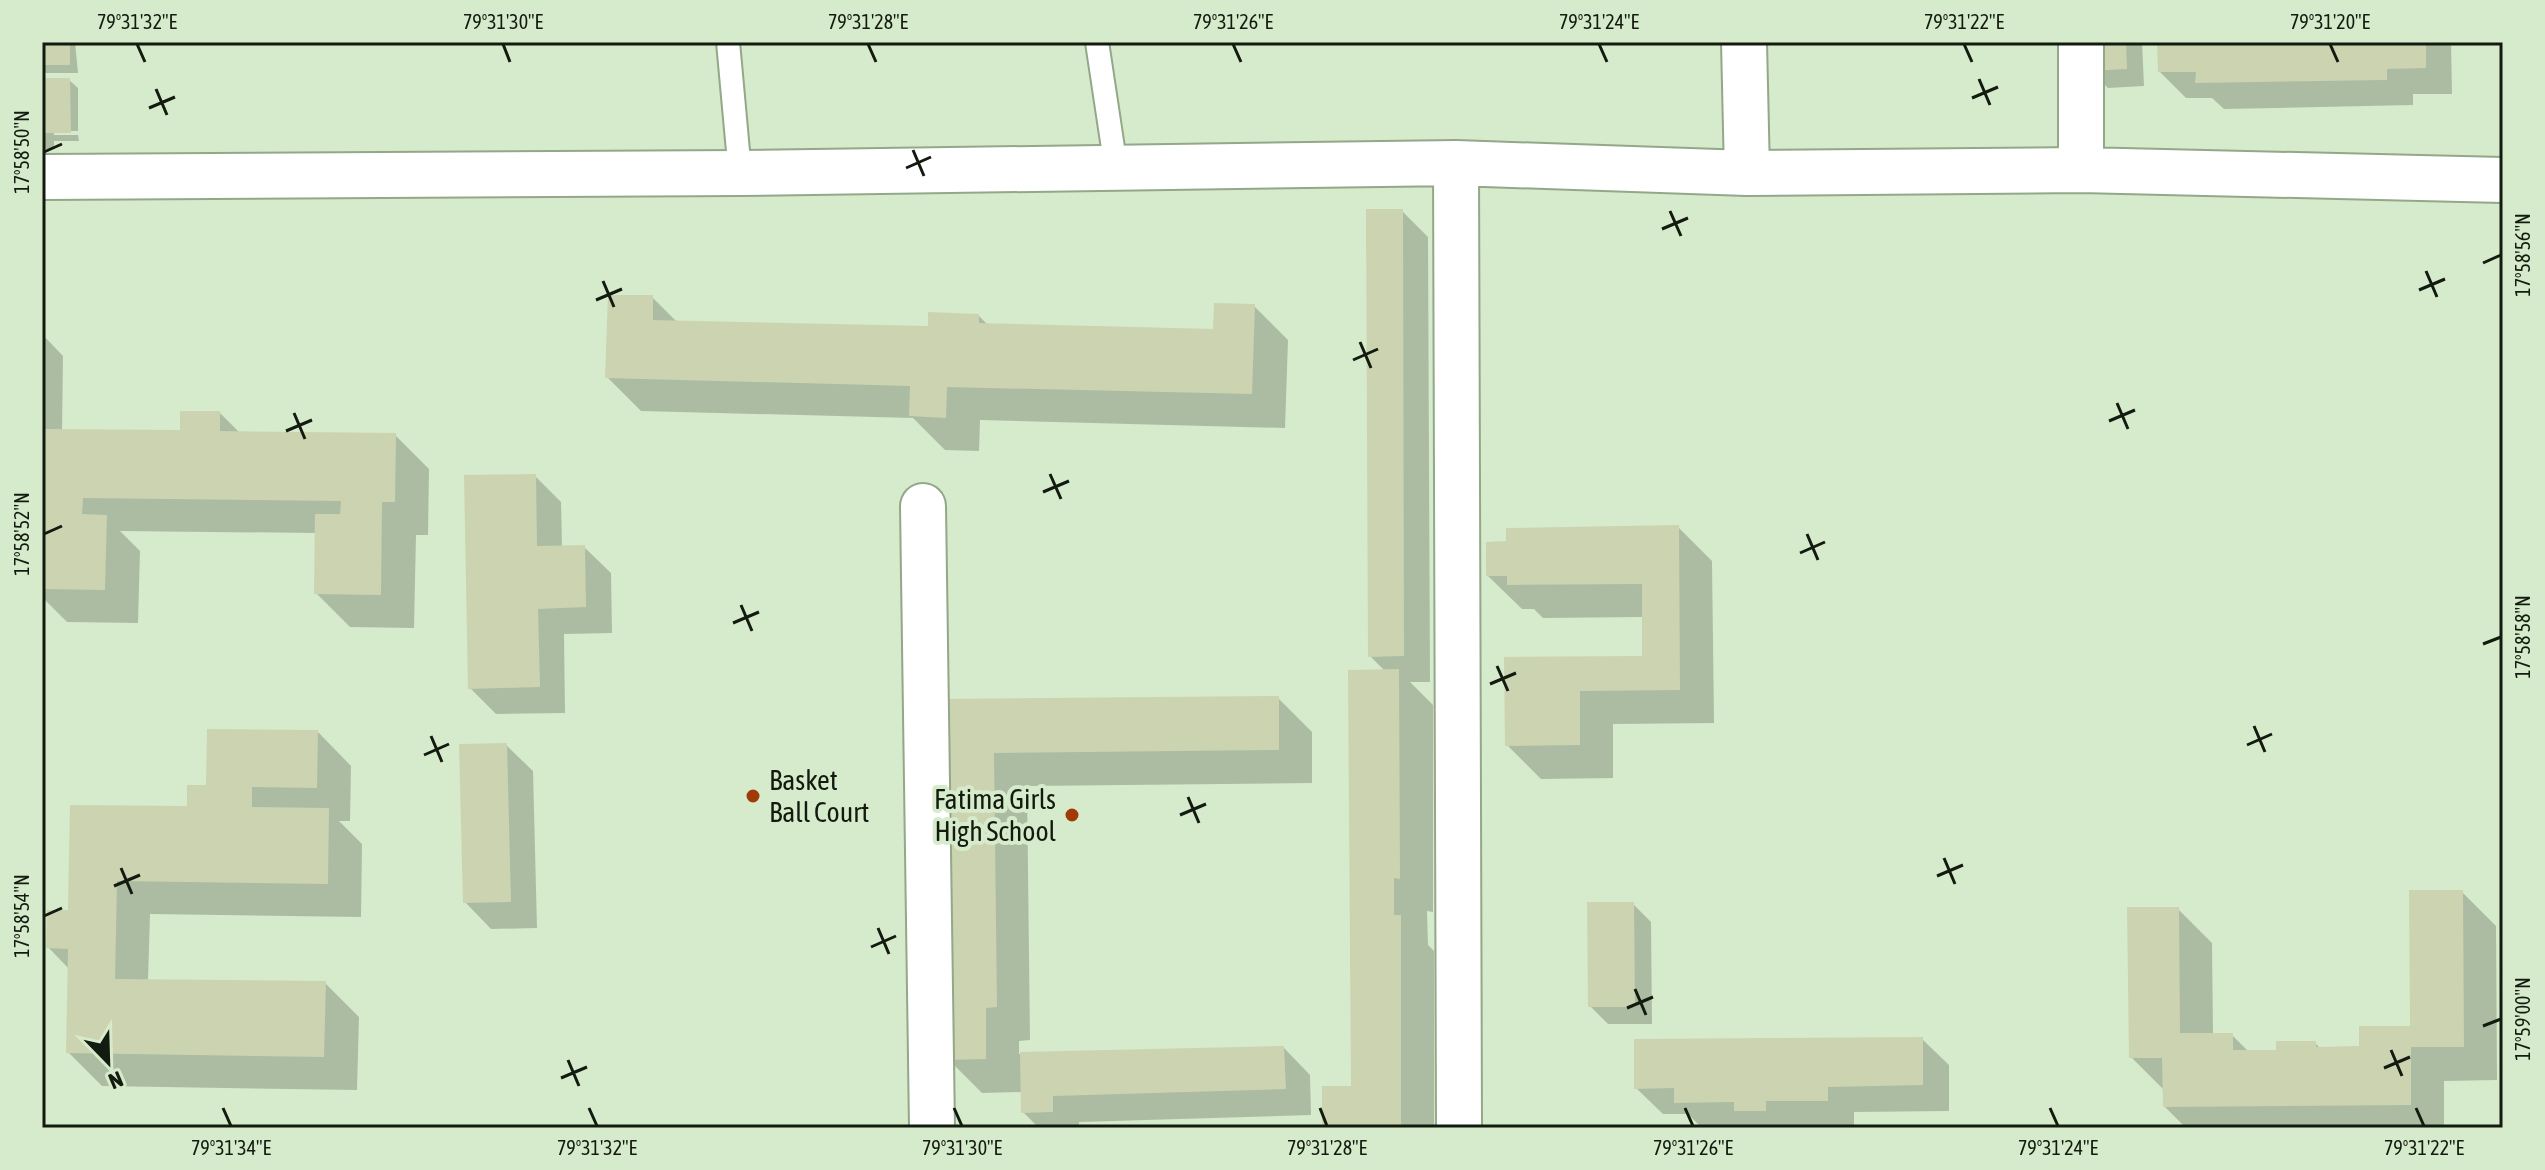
<svg xmlns="http://www.w3.org/2000/svg" width="2545" height="1170" font-family="'Asap Condensed',sans-serif">
  <style>
    .shadow { fill: #0003 }
    .building { fill: #ccd3b0 }
    .lines { fill: none; stroke-linecap: round; stroke-linejoin: round }
    .service-casing { stroke: #93a789; stroke-width: 26 }
    .minor-casing { stroke: #93a789; stroke-width: 48 }
    .service { stroke: #fff; stroke-width: 22 }
    .minor { stroke: #fff; stroke-width: 44 }
    .ticks { fill: none; stroke: #131a0f; stroke-width: 3 }
    .poi-dot { fill: #9f3a09; stroke: #d6ebcb; stroke-width: 3 }
    .labels { text-anchor: middle; stroke-width: 8; stroke-linejoin: round; paint-order: stroke }
    .poi-label { font-size: 28px; fill: #131a0f; stroke: #d6ebcb; text-anchor: start }
    .neatline { fill: none; stroke: #131a0f; stroke-width: 3 }
    .ticks-label { font-size: 20px; text-anchor: middle; fill: #131a0f }
  </style>
  <rect width="100%" height="100%" fill="#d6ebcb"/>
  <path class="shadow" d="M42,42H75L78,73H46L42,69Z
    M2088,42H2142L2144,86L2108,88L2090,70Z
    M2159,42H2451L2452,94H2413V105L2224,109L2212,98H2186L2160,72Z
    M42,78L69,80L78,88V131H54V135H78L79,141H54V149H42Z
    M1402,211L1428,237L1430,682H1410L1433,705V912L1427,911L1428,945L1434,951V1128H1324L1353,1088L1385,671L1370,656Z
    M652,297L677,322L930,328L979,316L988,325L1215,331L1254,306L1288,340L1285,428L980,420L979,451L945,450L913,418L641,411L607,377Z
    M42,334L63,356L62,431L182,432L220,413L240,433L395,435L429,469L428,535H416L414,628L350,627L316,593L317,533L120,531L140,551L138,623L67,622L42,597Z
    M535,476L561,502L562,547H584L611,573L612,633L564,634L565,713L496,714L470,688Z
    M1678,527L1712,561L1714,723L1613,724V778L1541,779L1507,745L1506,659L1644,658V617L1543,618L1534,609H1522L1488,576Z
    M1278,698L1312,732V783L1027,786L1030,1040L1019,1041V1054L1284,1048L1310,1075L1311,1115L1079,1122V1128H1039L1023,1112V1092L982,1093L948,1059L945,758Z
    M318,732L351,766L350,821H339L362,844L361,917L150,914L148,981L325,983L359,1017L357,1090L102,1086L68,1052L69,969L48,947L70,912L208,787Z
    M506,745L533,771L537,928L491,929L465,902Z
    M2462,892L2496,926L2497,1080L2444,1081V1128H2186L2165,1107V1091L2131,1057L2178,909L2212,943L2213,1035H2232L2249,1052H2278L2315,1043L2321,1049L2361,1048L2413,1028Z
    M1633,904L1651,922L1652,1024H1608L1590,1006Z
    M1922,1039L1949,1065V1111L1854,1112V1127L1702,1128L1688,1114H1663L1636,1088Z"/>
  <path class="building" d="M42,42H70V65H42Z
    M2086,42H2126L2127,69L2088,71Z
    M2157,42H2426V68L2387,69V80L2195,83L2196,72H2158Z
    M42,78H70L71,133H42Z
    M1366,209H1403L1404,656L1368,657Z
    M608,295H653V320L928,326V312L979,314V323L1213,329L1214,303L1255,304L1252,394L947,387L946,418L909,416L910,386L605,378Z
    M180,411H220V431L396,433L395,502H382L381,595L314,594L315,514H340L341,501L83,498L82,514L107,515L105,590L42,589V429L180,430Z
    M536,474L537,546L585,545L586,607L538,609L540,687L468,689L464,475Z
    M1679,525L1680,690L1580,691V745L1505,746L1504,657L1642,656V584L1507,585V576H1486V542L1506,541V528Z
    M1399,669L1400,879L1394,878V915H1401V1128H1322V1086H1351L1348,670Z
    M1279,696V750L994,753L997,1007L986,1008V1059L946,1060L937,699Z
    M207,729L318,730L317,788L252,787V807L329,808L328,884L117,881L115,979L326,981L324,1057L66,1053L68,949L46,948L47,910H68L70,805L187,806V785H206Z
    M507,743L511,902L463,903L459,744Z
    M2409,890H2463L2464,1047H2411V1105L2163,1107L2162,1058H2129L2127,907H2179L2180,1033H2233V1050H2276V1041H2316V1047L2359,1046V1026H2410Z
    M1587,902H1634L1635,1007H1588Z
    M1923,1037V1085L1828,1087V1101H1766V1111H1734V1102L1674,1103V1088L1634,1089V1039Z
    M1284,1046L1286,1089L1053,1096V1112L1021,1113L1020,1052Z"/>
  <g class="lines">
    <g class="service-casing">
      <path id="service" d="M728,42L740,173
        M1097,42L1116,168"/>
    </g>
    <g class="minor-casing">
      <path id="minor" d="M1744,42L1747,173
        M2081,42V170
        M1456,163L1459,1128
        M42,177L740,173L1456,163L1747,173L2081,170L2503,180
        M923,506L932,1128"/>
    </g>
    <use href="#service" class="service"/>
    <use href="#minor" class="minor"/>
  </g>
  <path class="ticks" d="M137,44L145,62M503,44L510,62M868,44L876,62M1233,44L1241,62M1599,44L1607,62M1964,44L1972,62M2330,44L2338,62M1979,79L1990,105M156,89L167,115M1972,98L1998,87M149,108L175,97M913,150L924,176M44,152L62,144M906,168L931,157M1670,211L1681,236M1662,229L1688,218M2483,263L2501,255M2426,271L2437,297M603,281L614,307M2419,290L2445,279M596,300L622,289M1360,342L1371,368M1353,360L1378,349M2117,403L2128,429M294,413L305,439M2109,421L2135,410M286,431L312,420M1050,474L1061,499M1043,492L1069,481M44,534L62,526M1807,534L1818,560M1800,553L1825,542M741,605L752,631M733,623L759,612M2483,644L2501,637M1497,666L1508,691M1490,684L1516,673M2254,726L2265,752M431,736L442,762M2247,745L2272,734M424,755L449,744M1188,797L1199,823M1180,815L1206,804M1944,858L1955,884M121,868L132,894M1937,876L1963,865M114,886L140,875M44,916L62,908M878,928L889,954M871,947L896,936M1635,989L1646,1015M1627,1008L1653,997M2483,1026L2501,1019M2391,1050L2402,1076M568,1060L579,1086M2384,1068L2410,1057M561,1078L587,1067M223,1108L231,1126M589,1108L597,1126M954,1108L962,1126M1320,1108L1327,1126M1685,1108L1693,1126M2050,1108L2058,1126M2416,1108L2424,1126"/>
  <g class="poi-dot">
    <circle cx="753" cy="796" r="8"/>
    <circle cx="1072" cy="815" r="8"/>
  </g>
  <g class="labels">
    <g class="poi-label">
      <text x="769" y="790">Basket<tspan x="769" dy="32">Ball Court</tspan></text>
      <text x="1056" y="809" text-anchor="end">Fatima Girls<tspan x="1056" dy="32">High School</tspan></text>
    </g>
  </g>
  <rect width="2545" height="1170" fill="none" stroke="#d6ebcb" stroke-width="88"/>
  <g transform="translate(108 1062) rotate(157)" stroke="#d6ebcb" stroke-width="6" paint-order="stroke">
  <path d="M0-6L14 30L0 20L-14 30Z" fill="#131a0f"/>
  <text y="-12" font-size="22" font-weight="bold" text-anchor="middle" fill="#131a0f">N</text>
  </g>
  <rect x="44" y="44" width="2457" height="1082" class="neatline"/>
  <g class="ticks-label">
    <text x="137" y="29">79°31'32"E</text>
    <text x="503" y="29">79°31'30"E</text>
    <text x="868" y="29">79°31'28"E</text>
    <text x="1233" y="29">79°31'26"E</text>
    <text x="1599" y="29">79°31'24"E</text>
    <text x="1964" y="29">79°31'22"E</text>
    <text x="2330" y="29">79°31'20"E</text>
    <text transform="translate(22 152) rotate(-90)" y="7">17°58'50"N</text>
    <text transform="translate(2523 255) rotate(-90)" y="7">17°58'56"N</text>
    <text transform="translate(22 534) rotate(-90)" y="7">17°58'52"N</text>
    <text transform="translate(2523 637) rotate(-90)" y="7">17°58'58"N</text>
    <text transform="translate(22 916) rotate(-90)" y="7">17°58'54"N</text>
    <text transform="translate(2523 1019) rotate(-90)" y="7">17°59'00"N</text>
    <text x="231" y="1155">79°31'34"E</text>
    <text x="597" y="1155">79°31'32"E</text>
    <text x="962" y="1155">79°31'30"E</text>
    <text x="1327" y="1155">79°31'28"E</text>
    <text x="1693" y="1155">79°31'26"E</text>
    <text x="2058" y="1155">79°31'24"E</text>
    <text x="2424" y="1155">79°31'22"E</text>
  </g>
</svg>
